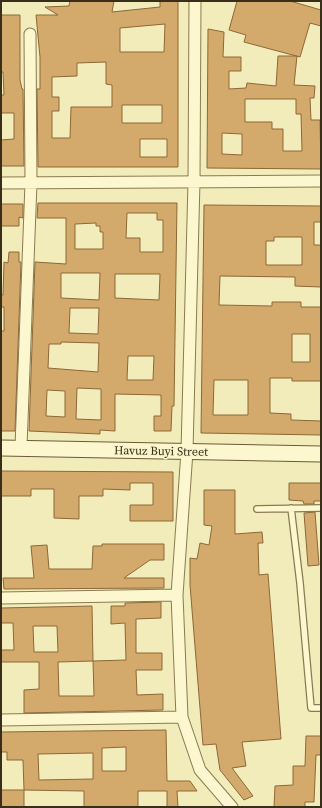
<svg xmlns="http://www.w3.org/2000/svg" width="322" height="808" font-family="'Source Serif 4',serif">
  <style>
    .building { fill: #d4aa6c; stroke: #8c6836; fill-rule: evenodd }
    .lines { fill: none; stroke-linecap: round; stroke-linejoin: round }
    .lane-casing { stroke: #8a7a53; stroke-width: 8 }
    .street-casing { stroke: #8a7a53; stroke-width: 13 }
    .secondary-casing { stroke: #6c5b36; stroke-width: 17 }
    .lane { stroke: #fcf7ce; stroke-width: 5.5 }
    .street { stroke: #fcf7ce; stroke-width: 11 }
    .secondary { stroke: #fcf7ce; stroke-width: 15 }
    .labels { text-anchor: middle; stroke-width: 3; stroke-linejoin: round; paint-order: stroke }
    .street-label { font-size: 12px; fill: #382e19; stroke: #f9f4ca }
  </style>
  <rect width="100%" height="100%" fill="#f2ecba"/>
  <path class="building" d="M70,1H114L112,12L160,7V1H178V167H38L37,89H40V57L36,15H58L45,7L69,6ZM165,24L164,52H120V28ZM106,62V84L112,85V107H71L70,138H52V111H59V97H52V77L77,76V63ZM122,105H162V123H122ZM140,139H167V157H140Z
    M237,1H290L321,10V26L310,23L300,57L244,42L246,35L229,30Z
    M1,15H20V80L22,89H23L24,166H1V140L14,139V113H1V95H4L3,72H1Z
    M208,29L224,32L223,57H241V71H229V89L246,88L247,83L276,86L278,56H297L294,85L315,86L314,98H310L311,120H320L321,169L207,168ZM245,99H296V114H301L302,151H283V129H272V122H245ZM222,133L242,134V155L222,154Z
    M38,203H177L174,406H172L171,431H154V416H161V395L115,394V431L100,430V434L29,431L35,262L66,264V218H37ZM127,213H157V220H163V252H140V238H126ZM96,223V226H100V232H103V249H75V224ZM61,273H100L99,300L61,298ZM115,274H160L159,300L115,298ZM70,308H99L98,334L69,333ZM61,342L99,343L98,372L48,368L49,344H61ZM128,356H154L153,380H127ZM77,388L101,389V420L76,419ZM47,390L65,391V417L46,416Z
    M1,204H23V218L19,217V226H1Z
    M204,205L321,206V222H314V245H321V287L295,286V277L220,276L219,305L272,306V302H301V307H321V381H292V378H270V413L291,414V420L321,421V435L201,433ZM274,237H302V265H266V241H274ZM292,334H310V362H292ZM214,380H248V415H213Z
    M9,252H19V262H21L15,431H1V331H4V307H1V295H3L4,262L8,263Z
    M1,471L173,472V521H130V505H153V483H130V490L103,489V496H79V519L54,518V489H31V496H1Z
    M289,483H321V501H314V504H304L303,501L289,500Z
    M204,490H235V534L262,532L263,543H258L259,575L268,574L281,739L242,742L246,766L232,768L253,796L244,800L220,770L216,744L203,745L190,585V558L197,559L200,543L209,545L212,526L204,525Z
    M315,512L319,565L308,566L304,513Z
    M102,544H164V560H150L124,578H164V588L4,589L3,578H34L31,546L47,545L49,569H92L93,546H102Z
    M161,602V618L136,619V653H162V670H136L137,695L163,694V710L24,713V690L39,689V662H1V650H14L13,623H1V608L92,606L93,661L126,660L125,623L111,624V606H125V603ZM33,626H57L58,652H34ZM93,661L94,696H59L58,662Z
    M166,730L167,781H190L197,791H177L178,807H167V791H138V807H84V791L24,790L23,760H7V752H1V732ZM126,747V771H102V748ZM93,753V779L39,780L38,754Z
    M306,736H321V755H316L314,802H305V807H274L275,786L293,785V766H305Z
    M1,790H24V807H1Z"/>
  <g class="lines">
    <g class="lane-casing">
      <path id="lane" d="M291,508L300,583L311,708H321
        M257,509L321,508"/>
    </g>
    <g class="street-casing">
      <path id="street" d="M195,1L194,182L187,451L177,595L182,717L200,770L232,807
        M1,183L321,181
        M21,447L31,183L30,34
        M1,598L177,595
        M1,720L182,717"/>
    </g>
    <g class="secondary-casing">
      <path id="secondary" d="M1,448L321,454"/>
    </g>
    <use href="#lane" class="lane"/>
    <use href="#street" class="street"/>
    <use href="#secondary" class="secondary"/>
  </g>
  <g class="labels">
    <g class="street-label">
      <text transform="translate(161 451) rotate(1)" y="4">Havuz Buyi Street</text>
    </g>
  </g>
  <rect width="322" height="808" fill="none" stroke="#382e19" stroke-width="4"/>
</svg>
